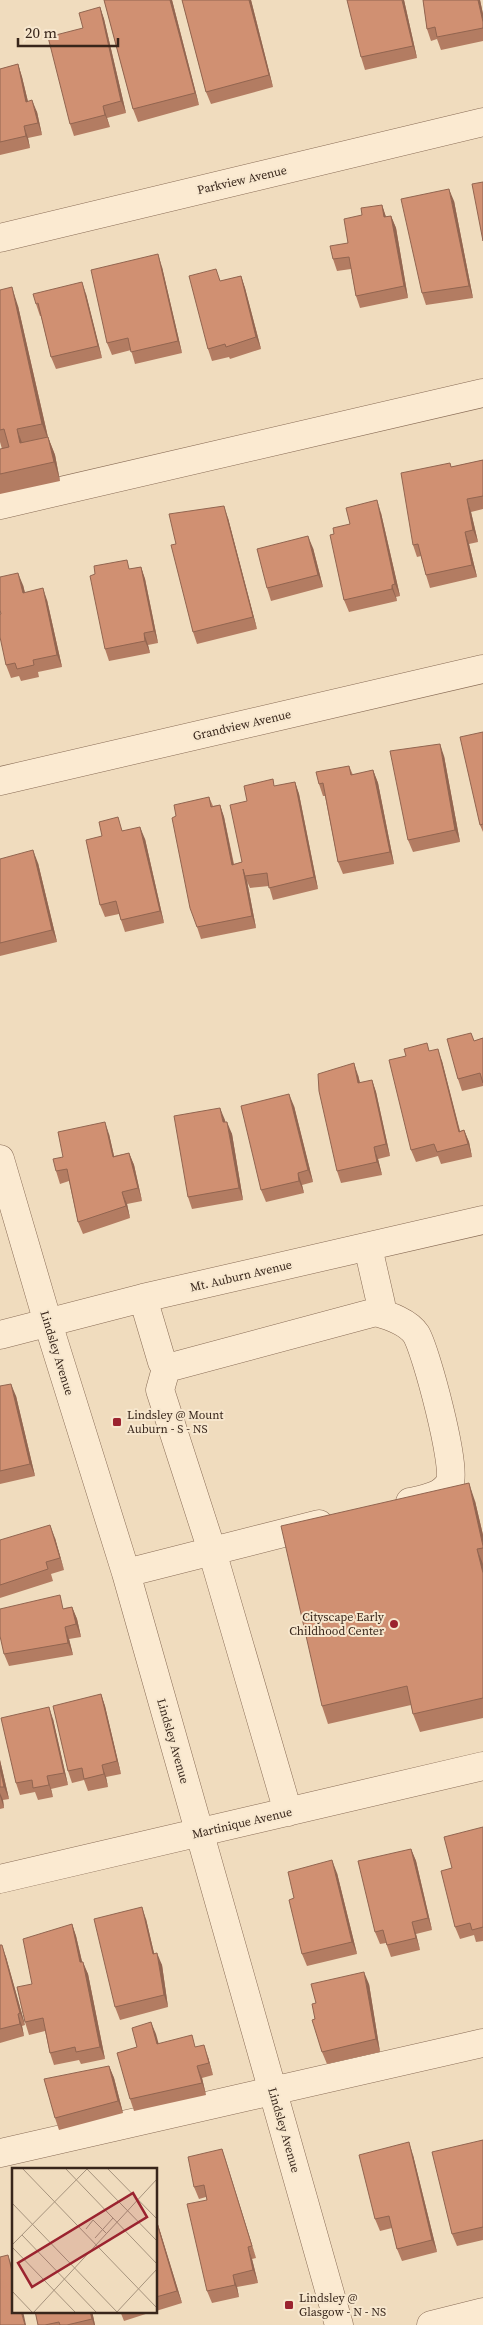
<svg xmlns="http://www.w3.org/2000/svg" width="483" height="2325" font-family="'Source Serif 4',serif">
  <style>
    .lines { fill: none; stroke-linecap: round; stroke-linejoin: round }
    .minor-casing { stroke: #896c56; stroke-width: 29 }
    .minor { stroke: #fbead1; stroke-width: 28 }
    .wall { fill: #b37c62 }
    .shaded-wall { fill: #926550 }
    .building { fill: #d09072; stroke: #926550 }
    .poi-dot { fill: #9b232f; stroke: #f7e7ce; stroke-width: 2 }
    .labels { text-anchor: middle; stroke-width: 4; stroke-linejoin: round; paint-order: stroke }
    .street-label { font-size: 12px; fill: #38261b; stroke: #f7e7ce }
    .poi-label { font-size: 12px; fill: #38261b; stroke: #f7e7ce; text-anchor: start }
    .inset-road { fill: none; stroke: #a6937d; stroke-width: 1 }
    .view { fill: #9b232f; fill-opacity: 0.15; stroke: #9b232f; stroke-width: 2.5 }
    .inset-edge { fill: none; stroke: #38261b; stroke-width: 2.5 }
  </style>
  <rect width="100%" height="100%" fill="#f0dcbe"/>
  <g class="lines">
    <g class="minor-casing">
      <path id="minor" d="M0,238L483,122
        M0,505L483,393
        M0,781L483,669
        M0,1159L48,1323L126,1573L339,2325
        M143,1298L162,1362L171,1367L376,1312L381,1304L368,1247
        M376,1312C390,1316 408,1322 416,1334C426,1350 457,1468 450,1482C442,1497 423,1499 410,1502
        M0,1335L143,1298L483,1220
        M167,1365L160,1390L212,1551L288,1812
        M126,1573L319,1524
        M0,1879L483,1766
        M0,2153L483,2043
        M431,2325L483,2312"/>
    </g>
    <use href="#minor" class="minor"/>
  </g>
  <path class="wall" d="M104,0H172L199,105L138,122L133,109Z
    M182,0H251L273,87L211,104L206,92Z
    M404,0L417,58L365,70L361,57Z
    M423,0H480L483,14V41L441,50L437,39L431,41L427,29Z
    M100,7L104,19L126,113L107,118L110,127L74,136L70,124L83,28Z
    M18,64L22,77L28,102L37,112L42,135L28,138L30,148L0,155V69Z
    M454,201L473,298L426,305L422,293Z
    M382,205L386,217L391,216L396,228L408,298L360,308L356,296L351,269L337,271L333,259L348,243L362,215Z
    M162,267L182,353L135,364L131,350L112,355L107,343Z
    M241,276L245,288L261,349L230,359L229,357L212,361L208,349L221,281Z
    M0,290L18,306L48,437L55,455L60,481L0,494V449H2L0,442Z
    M86,294L102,358L56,369L51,357L41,316H40L36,304Z
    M483,460V509L471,512L478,542L469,544L477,577L430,588L426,575L421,556L417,557L413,545L451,467Z
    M381,513L400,596L396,597L397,601L349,612L344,600L334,534L350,524Z
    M228,518L257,629L197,644L193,632L176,544Z
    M313,548L323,587L271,601L267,588Z
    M141,567L145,579L158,643L148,645L150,653L109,661L105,649L130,569Z
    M23,585L25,593L47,600L62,667L38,672L39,677L21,681L19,676L11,678L6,665L1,614Z
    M483,732V832L480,825Z
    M444,756L460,842L413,852L408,840Z
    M349,766L353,775L373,770L378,783L394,864L343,874L338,862L325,796H323L319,784Z
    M295,782L299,794L318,889L273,900L269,886L250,888L247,881L256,928L201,939L197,927L176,816L209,797L213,806L220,805L224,817L234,864L242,862L247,801L276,786Z
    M123,830L145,839L164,923L125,932L119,914L105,917L100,905Z
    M0,859L38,863L57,942L0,956Z
    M483,1038V1086L462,1091L458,1079L474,1041Z
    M430,1051L442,1061L460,1131L464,1130L469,1142L472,1157L441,1164L438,1156L416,1162L411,1150Z
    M358,1075L360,1083L372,1080L376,1092L390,1156L378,1159L382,1175L341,1183L337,1171Z
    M294,1106L313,1182L302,1185L304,1193L266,1202L261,1190Z
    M225,1122L232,1134L243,1200L192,1209L188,1197Z
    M109,1134L114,1156L129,1153L134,1165L142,1201L127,1204L130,1218L83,1234L78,1222L69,1181L60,1184L56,1171L63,1157Z
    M0,1386L16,1396L35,1476L0,1484Z
    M475,1501L483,1535V1718L420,1732L413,1714L411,1705L328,1724L322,1706Z
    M55,1538L64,1570L51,1574L53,1581L0,1598V1540Z
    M72,1607L77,1619L81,1637L69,1639L73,1655L9,1666L4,1654L65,1608Z
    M101,1694L105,1706L121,1774L106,1777L108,1787L88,1791L84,1780L72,1783L68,1771Z
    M53,1719L68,1785L51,1789L53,1797L38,1800L35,1792L20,1795L16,1783Z
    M0,1760L9,1799L3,1800L4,1808L0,1809Z
    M483,1829V1941L476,1942L474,1935L460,1939L455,1927L452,1868Z
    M411,1849L416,1861L432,1930L416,1934L420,1950L391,1957L386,1943L380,1944L375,1932Z
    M337,1873L357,1954L307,1966L302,1954L294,1898Z
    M146,1919L154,1953L162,1965L168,2007L120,2020L115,2007Z
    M72,1924L76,1936L82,1962L88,1974L105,2059L81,2064L79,2060L54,2065L50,2053L45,2031L29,2035L25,2022L32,1984Z
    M0,1945L6,1957L25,2025L22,2026L24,2036L0,2043Z
    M369,1984L380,2052L327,2064L322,2052L315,2019Z
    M151,2022L158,2044L196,2047L208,2057L213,2075L202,2078L206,2095L134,2111L130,2099L137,2047Z
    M109,2066L114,2078L123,2113L59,2130L55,2118Z
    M483,2140V2240L457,2246L452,2234Z
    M222,2149L256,2258L252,2259L258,2283L237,2287L239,2297L212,2303L207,2291V2200L206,2197L199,2199L194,2187Z
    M413,2155L437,2252L402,2261L397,2249L392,2228L380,2231L375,2219Z
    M156,2218L182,2303L156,2311Z
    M35,2311H92L95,2325H38Z
    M120,2311H155L124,2321Z"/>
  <path class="shaded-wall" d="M170,0H172L199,105L195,93Z
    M249,0H251L273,87L269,75Z
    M402,0H404L417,58L413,46Z
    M478,0H480L483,14V22Z
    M100,7L104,19L126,113L121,101Z
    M18,64L22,77L31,114L26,102Z
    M32,100L37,112L42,135L38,123Z
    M103,106L110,127L105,115Z
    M24,126L28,138L30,148L26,136Z
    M449,189L454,201L473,298L469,286Z
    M382,205L386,217H384Z
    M391,216L396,228L408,298L404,286Z
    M158,254L162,267L182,353L178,341Z
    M241,276L245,288L261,349L256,337Z
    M82,282L86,294L102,358L98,346Z
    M12,287L18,306L49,442L42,424Z
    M17,429L24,448L20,443Z
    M48,437L55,455L60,481L54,462Z
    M467,499L471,512L478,542L473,530Z
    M377,500L381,513L400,596L395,584Z
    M224,506L228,518L257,629L253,617Z
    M465,532L469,544L477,577L472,565Z
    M308,536L313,548L323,587L318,575Z
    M141,567L145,579L158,643L154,631Z
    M18,573L23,585L28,605L23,593Z
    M392,585L396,597L397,601L392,589Z
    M43,588L47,600L62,667L57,655Z
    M144,633L148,645L150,653L145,641Z
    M440,744L444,756L460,842L455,830Z
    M373,770L378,783L394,864L390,852Z
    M295,782L299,794L318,889L314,877Z
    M220,805L224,817L236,877L232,865Z
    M140,827L145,839L164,923L160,911Z
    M33,850L38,863L57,942L52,930Z
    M243,869L247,881L256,928L252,916Z
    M438,1049L442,1061L463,1144L459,1132Z
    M354,1063L358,1075L363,1095L358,1083Z
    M372,1080L376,1092L390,1156L386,1144Z
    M289,1094L294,1106L313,1182L308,1170Z
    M220,1108L225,1120L227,1134L223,1122Z
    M105,1122L109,1134L117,1169L113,1157Z
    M227,1122L232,1134L243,1200L239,1188Z
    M464,1130L469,1142L472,1157L468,1144Z
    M374,1147L378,1159L382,1175L377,1162Z
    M129,1153L134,1165L142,1201L138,1188Z
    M298,1173L302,1185L304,1193L299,1181Z
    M122,1192L127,1204L130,1218L126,1206Z
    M11,1384L16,1396L35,1476L30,1464Z
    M469,1483L475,1501L483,1535V1546Z
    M50,1525L55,1538L64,1570L60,1558Z
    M477,1549L483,1564V1573Z
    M72,1607L77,1619L81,1637L76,1624Z
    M65,1627L69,1639L73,1655L68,1643Z
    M101,1694L105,1706L121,1774L117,1761Z
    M49,1707L53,1719L68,1785L64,1773Z
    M0,1760L9,1799L4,1787L0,1768Z
    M102,1765L106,1777L108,1787L104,1774Z
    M47,1776L51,1789L53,1797L49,1785Z
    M0,1793L3,1800L4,1808L0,1796Z
    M411,1849L416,1861L432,1930L428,1918Z
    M332,1860L337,1873L357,1954L352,1942Z
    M142,1907L146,1919L157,1966L153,1954Z
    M412,1922L416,1934L420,1950L416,1938Z
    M72,1924L76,1936L85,1974L80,1962Z
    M2,1945L6,1957L25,2025L20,2013Z
    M157,1953L162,1965L168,2007L164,1995Z
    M83,1962L88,1974L105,2059L100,2047Z
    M364,1972L369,1984L380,2052L376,2039Z
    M18,2014L22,2026L24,2036L20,2024Z
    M151,2022L156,2034L162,2056L157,2044Z
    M204,2045L208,2057L213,2075L209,2063Z
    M109,2066L114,2078L123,2113L118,2101Z
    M197,2066L202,2078L206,2095L202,2083Z
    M409,2142L413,2155L437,2252L432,2240Z
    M222,2149L226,2161L256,2258L252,2246Z
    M156,2218L182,2303L177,2291L156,2220Z
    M248,2247L252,2259L258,2283L253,2270Z
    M8,2255L14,2273V2279Z
    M233,2275L237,2287L239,2297L235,2285Z
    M21,2311H23L26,2325H25Z
    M90,2311H92L95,2325H94L92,2319Z"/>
  <path class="building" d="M104,0H170L195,93L133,109Z
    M182,0H249L269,75L206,92Z
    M347,0H402L413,46L361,57Z
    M423,0H478L483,22V28L437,37L435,27L427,29Z
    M100,7L121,101L103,106L105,115L70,124L48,37L83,28L79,13Z
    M18,64L26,102L32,100L38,123L24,126L26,136L0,142V69Z
    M483,182V241L472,184Z
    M449,189L469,286L422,293L401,199Z
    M382,205L384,217L391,216L404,286L356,296L349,257L333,259L330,246L348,243L344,219L362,215L361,208Z
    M158,254L178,341L131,352L128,338L107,343L91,270Z
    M216,269L220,281L241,276L256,337L226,347L225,344L208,349L189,276Z
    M82,282L98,346L51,357L38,303L36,304L33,294Z
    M12,287L42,424L17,429L20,443L48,437L54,462L0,474V449L9,447L4,429L0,430V290Z
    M483,460V496L467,499L473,530L465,532L472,565L426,575L418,544L413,545L401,473L450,463L451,467Z
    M377,500L395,584L392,585V589L344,600L330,535L334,534L333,528L350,524L346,508Z
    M224,506L253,617L193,632L171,545L176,544L169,514Z
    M308,536L318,575L267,588L257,549Z
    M127,560L129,569L141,567L154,631L144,633L145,641L105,649L90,576L95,574L94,566Z
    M18,573L23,593L43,588L57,655L33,660L34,665L17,669L15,663L6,665L0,637V614H1L0,610V577Z
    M483,732V824L480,825L460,737Z
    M440,744L455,830L408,840L390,751Z
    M349,766L351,775L373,770L390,852L338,862L323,783L319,784L316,772Z
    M273,779L274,786L295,782L314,877L269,888L267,873L245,876L243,869L252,916L197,927L190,908L172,818L176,816L174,805L209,797L211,807L220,805L232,865L242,862L230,805L247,801L244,786Z
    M118,817L122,831L140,827L160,911L121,920L116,901L100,905L86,840L102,836L99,822Z
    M33,850L52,930L0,943V859Z
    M471,1033L474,1041L483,1038V1083L480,1073L458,1079L447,1039Z
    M427,1043L429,1051L438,1049L459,1132L464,1130L468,1144L437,1152L434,1144L411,1150L389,1060L406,1056L404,1049Z
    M354,1063L358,1083L372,1080L386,1144L374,1147L377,1162L337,1171L319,1091L318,1074Z
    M289,1094L308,1170L298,1173L299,1181L261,1190L241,1106Z
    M220,1108L223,1122H227L239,1188L188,1197L174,1116Z
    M105,1122L113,1157L129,1153L138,1188L122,1192L126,1206L78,1222L67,1169L56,1171L53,1159L63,1157L58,1132Z
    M11,1384L30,1464L0,1471V1386Z
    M469,1483L483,1546V1548L477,1549L483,1573V1698L413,1714L407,1686L322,1706L281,1526Z
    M50,1525L60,1558L46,1562L48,1569L0,1585V1540Z
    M60,1595L63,1609L72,1607L76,1624L65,1627L68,1643L4,1654L0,1636V1609Z
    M101,1694L117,1761L102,1765L104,1774L84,1779L82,1768L68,1771L53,1706Z
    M49,1707L64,1773L47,1776L49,1785L33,1788L32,1780L16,1783L1,1718Z
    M0,1768L4,1787H0Z
    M483,1827V1927L472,1930L470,1923L455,1927L441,1871L452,1868L444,1837Z
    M411,1849L428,1918L412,1922L416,1938L387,1945L383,1930L375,1932L358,1861Z
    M332,1860L352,1942L302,1954L289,1900L294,1898L288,1872Z
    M142,1907L153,1954L157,1953L164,1995L115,2007L94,1919Z
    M72,1924L80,1962H83L100,2047L76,2052L75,2047L50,2053L43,2018L25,2022L17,1987L32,1984L23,1939Z
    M0,1945H2L20,2013L18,2014L20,2024L0,2029Z
    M364,1972L376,2039L322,2052L312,2020L315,2019L312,2004L316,2003L311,1984Z
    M151,2022L157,2044L192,2035L195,2047L204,2045L209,2063L197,2066L202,2083L130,2099L117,2053L137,2047L132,2028Z
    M109,2066L118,2101L55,2118L44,2079Z
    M483,2140V2227L452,2234L432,2152Z
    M409,2142L432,2240L397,2249L389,2216L375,2219L359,2155Z
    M222,2149L252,2246L248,2247L253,2270L233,2275L235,2285L207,2291L187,2204L207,2200L204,2185L194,2187L188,2157Z
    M156,2220L177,2291L156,2297Z
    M8,2255L14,2279V2311H21L25,2325H0V2257Z
    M35,2311H90L92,2319L67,2325H60L59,2322L45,2325H38Z"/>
  <g class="poi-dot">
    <rect x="112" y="1417" width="10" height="10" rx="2.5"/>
    <circle cx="394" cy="1624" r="5"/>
    <rect x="284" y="2300" width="10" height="10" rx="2.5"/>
  </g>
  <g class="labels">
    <g class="street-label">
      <text transform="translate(242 180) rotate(-13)" y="4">Parkview Avenue</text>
      <text transform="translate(242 725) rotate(-13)" y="4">Grandview Avenue</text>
      <text transform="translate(241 1276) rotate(-13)" y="4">Mt. Auburn Avenue</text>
      <text transform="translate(57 1353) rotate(73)" y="4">Lindsley Avenue</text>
      <text transform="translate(173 1741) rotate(74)" y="4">Lindsley Avenue</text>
      <text transform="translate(242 1823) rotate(-13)" y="4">Martinique Avenue</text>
      <text transform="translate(284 2130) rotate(74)" y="4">Lindsley Avenue</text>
    </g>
    <g class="poi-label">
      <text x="127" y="1419">Lindsley @ Mount<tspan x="127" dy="14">Auburn - S - NS</tspan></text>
      <text x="384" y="1621" text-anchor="end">Cityscape Early<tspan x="384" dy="14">Childhood Center</tspan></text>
      <text x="299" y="2302">Lindsley @<tspan x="299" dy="14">Glasgow - N - NS</tspan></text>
    </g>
  </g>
  <g transform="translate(12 2168)">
    <rect width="145" height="145" fill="#f0dcbe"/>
    <path class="inset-road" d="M10,0L145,140M53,0L145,96M74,0L145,73M95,0L145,51M0,35L106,145M74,61L81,52L94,65M10,67L85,145M83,70L101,50M0,77L76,0M0,79L64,145M0,123L21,145M21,145L145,11M104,145L145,101"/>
    <path class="view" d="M121,25L135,49L20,119L6,95Z"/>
    <rect width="145" height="145" class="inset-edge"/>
  </g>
  <path d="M18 38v8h100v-8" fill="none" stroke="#38261b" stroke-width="2.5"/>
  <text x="25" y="38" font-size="15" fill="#38261b" stroke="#f7e7ce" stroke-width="4" paint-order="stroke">20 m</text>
</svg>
